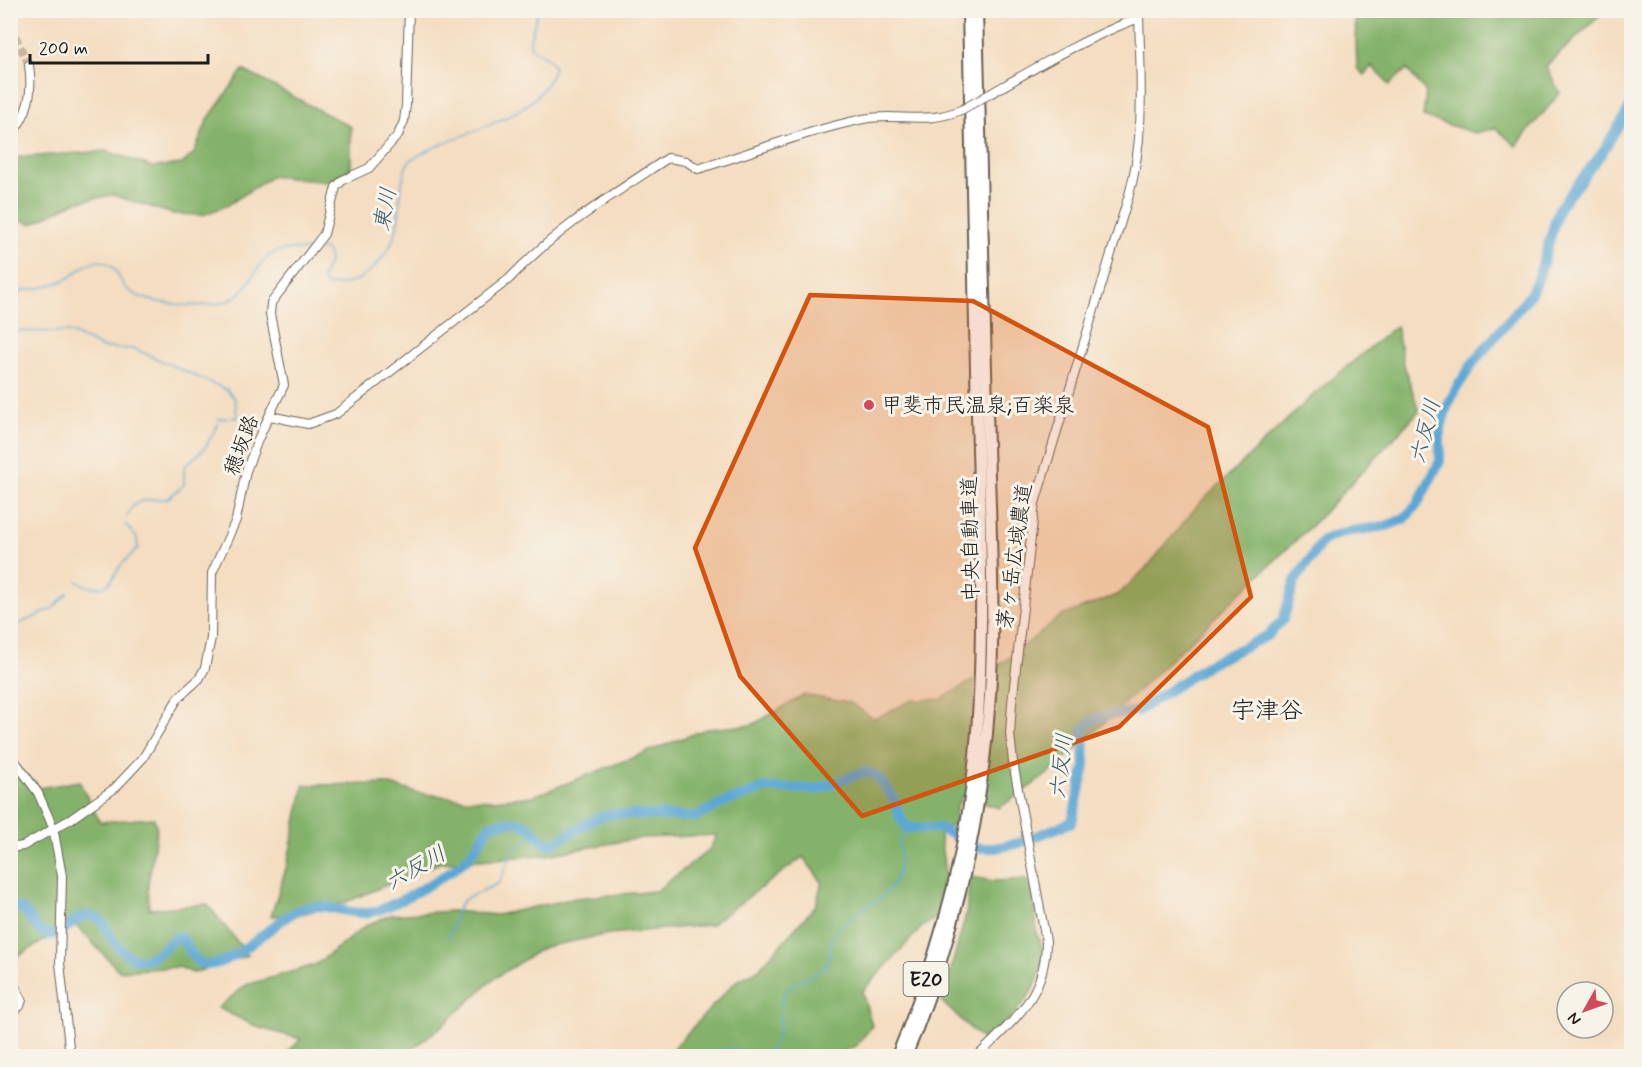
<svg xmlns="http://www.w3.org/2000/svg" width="1642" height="1067" font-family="Mynerve,'Klee One',sans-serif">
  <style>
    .forest { fill: #84b26b; stroke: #506744; stroke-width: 1.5 }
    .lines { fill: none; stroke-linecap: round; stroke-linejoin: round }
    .stream { stroke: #5da7d4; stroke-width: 1.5 }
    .river { stroke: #5da7d4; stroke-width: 10 }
    .secondary-tunnel { stroke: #c9b69f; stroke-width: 8; stroke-dasharray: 8 4; stroke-linecap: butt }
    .secondary-casing { stroke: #686055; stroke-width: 10 }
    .highway-casing { stroke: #686055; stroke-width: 14 }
    .secondary { stroke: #fff; stroke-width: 8 }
    .highway { stroke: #fff; stroke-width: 10 }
    .secondary-bridge-casing { stroke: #686055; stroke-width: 10; stroke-linecap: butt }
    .secondary-bridge { stroke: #fff; stroke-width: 8 }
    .marked { fill: #d4530e; fill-opacity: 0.2; stroke: #d4530e; stroke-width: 4.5; stroke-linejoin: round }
    .poi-dot { fill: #d1495b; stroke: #f7f3e8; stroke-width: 2 }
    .labels { text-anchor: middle; stroke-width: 6; stroke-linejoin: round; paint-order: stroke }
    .shield { fill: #f7f3e8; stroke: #5e5c59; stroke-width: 1.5 }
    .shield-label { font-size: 20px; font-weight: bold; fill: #1c1c1c }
    .poi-label { font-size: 21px; fill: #1c1c1c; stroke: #f7f3e8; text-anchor: start }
    .street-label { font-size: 21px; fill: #1c1c1c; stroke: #f7f3e8 }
    .water-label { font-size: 22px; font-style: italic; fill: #395b6f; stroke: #f7f3e8 }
    .quarter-label { font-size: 24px; fill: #1c1c1c; stroke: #f7f3e8 }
  </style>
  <rect width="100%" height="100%" fill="#f7f3e8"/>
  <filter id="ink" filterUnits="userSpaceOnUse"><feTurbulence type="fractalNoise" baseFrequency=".0167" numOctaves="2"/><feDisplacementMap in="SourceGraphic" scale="12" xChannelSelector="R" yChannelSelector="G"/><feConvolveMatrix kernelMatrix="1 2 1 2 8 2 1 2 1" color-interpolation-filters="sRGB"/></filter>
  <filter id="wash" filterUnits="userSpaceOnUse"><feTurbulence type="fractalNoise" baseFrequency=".008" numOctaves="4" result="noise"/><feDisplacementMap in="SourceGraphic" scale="24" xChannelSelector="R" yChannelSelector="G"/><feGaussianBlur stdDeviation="1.35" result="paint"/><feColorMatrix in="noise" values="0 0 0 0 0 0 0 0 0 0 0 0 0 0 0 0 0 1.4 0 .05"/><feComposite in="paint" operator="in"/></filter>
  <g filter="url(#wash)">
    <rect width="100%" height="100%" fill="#f4ddc0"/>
    <path class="forest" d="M1359,11V10L1610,11L1601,15L1546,66L1560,93L1516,146L1496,128L1475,133L1423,117L1426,92L1407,69L1389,85L1372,66L1364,75L1357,68L1355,14Z
      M243,70L351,127V169L327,182L272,176L228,205L203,215L173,214L113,195L75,202L32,224L11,218V158L107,151L152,167L182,164L194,153L208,119Z
      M1396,326L1403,362L1419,411L1314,523L1099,728L1044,777L999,808L962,796L956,808L955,825L939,829L945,872L936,918L921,928L862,992L872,1026L857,1045L835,1056H666L736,981L758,970L816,905L822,882L803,857L710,925L609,934L544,947L493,979L447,1022L403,1056H284L301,1039L260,1028L218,1008L246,985L315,965L367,925L390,915L452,911L497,915L575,898L656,891L709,850L717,835L641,838L546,855L439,863L344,903L297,915L271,916L287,865L304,785L387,784L418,793L465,799L493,800L534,796L706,729L752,725L804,695L851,703L874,719L913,700L942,699L1009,658L1061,616L1119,594L1148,566L1198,505L1313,395Z
      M10,760L40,788L79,781L100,822L154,818L157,829L148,884L149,909L207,904L248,955L193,973L179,967L119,971L74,923L13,959L10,956Z
      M970,877L995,881L1027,879C1038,896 1034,914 1037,933C1038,939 1043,945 1043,951C1045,987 1011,1021 983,1040L942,1002L966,914Z"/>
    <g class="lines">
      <path class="stream" d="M316,250L324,249L328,253L329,262L322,279L326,285C345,286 358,282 372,269C412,231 391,203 408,162C451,131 539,124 554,67L549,59L531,48L530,40L538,10
        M10,293C30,289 51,288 68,278C80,272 88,258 104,262C118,266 118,281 127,289C144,305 199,308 221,303C251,297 254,260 276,252C286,248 298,250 308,250
        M10,331L69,332L103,348L135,349L227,390L235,399L237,416
        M218,419L253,416
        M127,517C133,497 150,500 167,499L184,485V467L205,448L218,424
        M77,581C87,588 100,590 110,583L121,565L138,548L137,538L125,524
        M10,628L52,609L68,593
        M448,939L459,906L465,899L499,883L513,851L535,832
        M709,1056C722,1043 742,1051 758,1054C792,1044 771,1010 788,989C797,977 817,978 826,965C832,954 828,941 836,931C868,896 907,902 899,841L908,828"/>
      <path class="river" d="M10,907L23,909C30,916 35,929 43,933C63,942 74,911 93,916C104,919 107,931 113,940C136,972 153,960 176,937H181C187,945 195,962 202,964C231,972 278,915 304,908C326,902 345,914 367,913C385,912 457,871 469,856C477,847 483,836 489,826C521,815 526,824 549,846L594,819L610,814L696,817L722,803L765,788L817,789L864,772L874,774C881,782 891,792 895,802C899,813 899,820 908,828H939L979,848H995L1019,843L1072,822L1085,766L1083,728L1099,717L1138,711L1209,664L1267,636L1283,620L1295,581L1323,540L1345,532L1386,526L1404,519L1417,505L1440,461V431L1447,407L1456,389L1473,363L1530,295L1539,276L1559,208L1602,153L1632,104"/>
    </g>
  </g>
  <g filter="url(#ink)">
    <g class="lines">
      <path class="secondary-tunnel" d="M10,25L29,65"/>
      <g class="secondary-casing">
        <path id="secondary" d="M988,95C1037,67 1085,38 1139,18
          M10,136C29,114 33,93 29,65
          M270,416L308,424L336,414L509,279C555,230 612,195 668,158L686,161L698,169C753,152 807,131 863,119C899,112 925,126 963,109
          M10,754L38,793L53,827L62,876L60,963L70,1056
          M10,848L23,846L71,819L115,788L143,758L178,698L199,679L205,668L211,638L212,573L236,520L246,471L259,437L284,385L270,314L271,303L324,234L336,187L343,180L369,168L398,135L404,121L406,105L409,10
          M10,987L17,989L22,1000L20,1006L10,1013
          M978,1056C1014,1019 1046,996 1046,941L1013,762L1010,734L1012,703L1035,503L1129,195C1146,134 1140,73 1139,10"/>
      </g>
      <g class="highway-casing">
        <path id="highway" d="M897,1056C938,957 968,851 976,744C985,634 980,524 977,414C974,280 971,145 968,10
          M906,1056C954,941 982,820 990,696C996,601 989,504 987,409C984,276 981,143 977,10"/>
      </g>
      <use href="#secondary" class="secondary"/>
      <use href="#highway" class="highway"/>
      <g class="secondary-bridge-casing">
        <path id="secondary-bridge" d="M963,109L988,95"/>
      </g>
      <use href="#secondary-bridge" class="secondary-bridge"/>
    </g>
  </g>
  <path class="marked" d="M810,295L973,301L1208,427L1251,597L1119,727L862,816L740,676L695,548Z"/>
  <circle class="poi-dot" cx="869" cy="405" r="6"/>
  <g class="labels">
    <rect class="shield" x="903.5" y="962" width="45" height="34" rx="4.5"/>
    <g class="shield-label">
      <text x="926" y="986">E20</text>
    </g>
    <g class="poi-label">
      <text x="881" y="412">甲斐市民温泉;百楽泉</text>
    </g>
    <g class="street-label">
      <text transform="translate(241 445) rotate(-70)" y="7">穂坂路</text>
      <text transform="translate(970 539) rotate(-91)" y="7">中央自動車道</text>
      <text transform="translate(1014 556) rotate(-82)" y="7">茅ヶ岳広域農道</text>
    </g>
    <g class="water-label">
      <text transform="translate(384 209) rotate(-79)" y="8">東川</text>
      <text transform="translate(1424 431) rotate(-75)" y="8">六反川</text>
      <text transform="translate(1060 766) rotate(-83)" y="8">六反川</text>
      <text transform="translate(415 867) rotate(-30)" y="8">六反川</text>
    </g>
    <g class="quarter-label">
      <text x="1267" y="718">宇津谷</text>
    </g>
  </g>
  <rect width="1642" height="1067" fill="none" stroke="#f7f3e8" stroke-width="36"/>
  <g transform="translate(1585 1010) rotate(230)"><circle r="28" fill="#f7f3e8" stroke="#9f9d96" stroke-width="1.5"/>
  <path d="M0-4.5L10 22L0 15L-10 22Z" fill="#d1495b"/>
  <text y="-9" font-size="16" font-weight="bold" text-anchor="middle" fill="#1c1c1c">N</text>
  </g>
  <path d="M30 54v9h178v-9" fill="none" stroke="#1c1c1c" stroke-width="3"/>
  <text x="39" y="54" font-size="18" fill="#1c1c1c" stroke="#f7f3e8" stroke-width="4.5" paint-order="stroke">200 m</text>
</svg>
